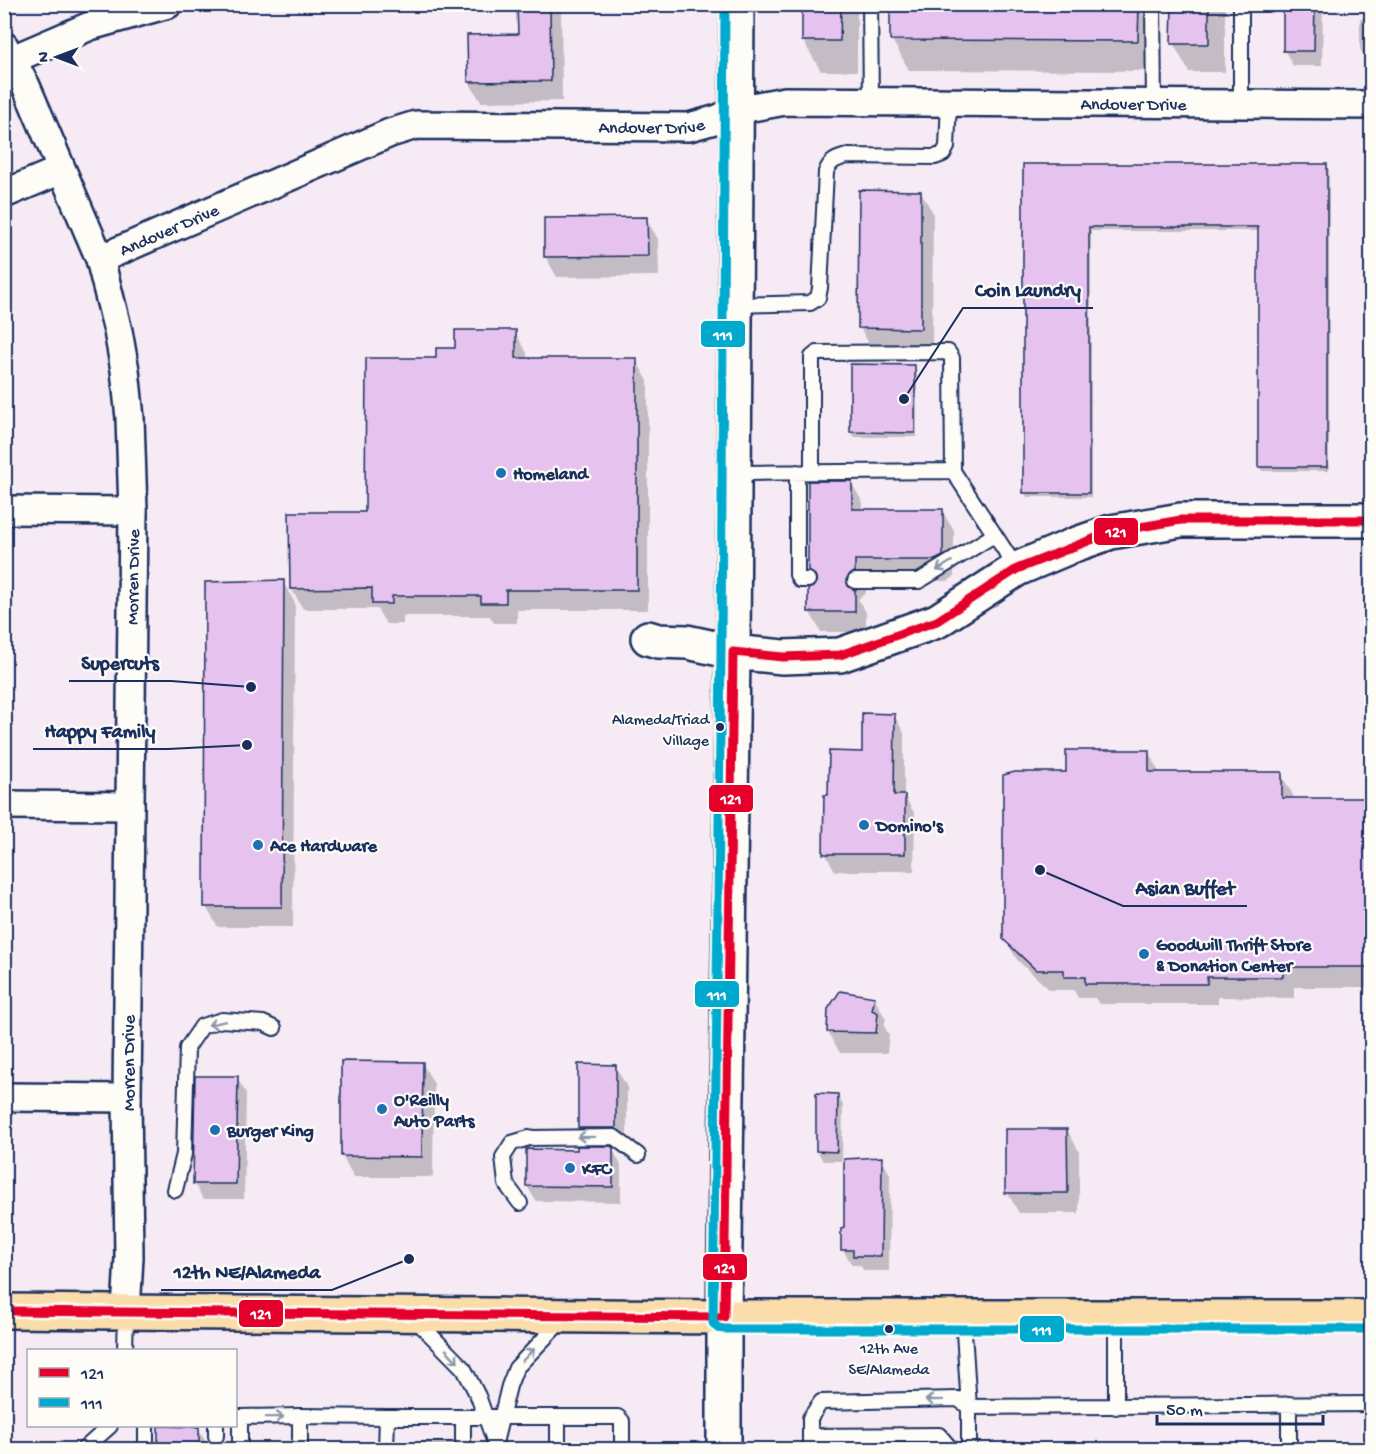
<svg xmlns="http://www.w3.org/2000/svg" width="1376" height="1454" font-family="'Gochi Hand',sans-serif">
  <style>
    .shadow { fill: #0003 }
    .building { fill: #e6c3ef; stroke: #1b2f5e; stroke-width: 1.5 }
    .lines { fill: none; stroke-linecap: round; stroke-linejoin: round }
    .lane-casing { stroke: #1b2f5e; stroke-width: 18 }
    .street-casing { stroke: #1b2f5e; stroke-width: 32 }
    .secondary-casing { stroke: #1b2f5e; stroke-width: 38 }
    .primary-casing { stroke: #1b2f5e; stroke-width: 38 }
    .lane { stroke: #fdfcf7; stroke-width: 14 }
    .street { stroke: #fdfcf7; stroke-width: 27 }
    .secondary { stroke: #fdfcf7; stroke-width: 33 }
    .primary { stroke: #faddab; stroke-width: 33 }
    .bus-1-casing { stroke: #fdfcf7; stroke-width: 14 }
    .bus-2-casing { stroke: #fdfcf7; stroke-width: 14 }
    .bus-1 { stroke: #e4002b; stroke-width: 9 }
    .bus-2 { stroke: #00a9ce; stroke-width: 9 }
    .oneway { stroke: #8c96aa }
    .poi-dot { fill: #1f6fb2; stroke: #fdfcf7; stroke-width: 2 }
    .bus-dot { fill: #1b2f5e; stroke: #fdfcf7; stroke-width: 2 }
    .labels { text-anchor: middle; stroke-width: 4.5; stroke-linejoin: round; paint-order: stroke }
    .bus-label { font-size: 16px; fill: #1b2f5e; stroke: #fdfcf7; text-anchor: end }
    .street-label { font-size: 18px; fill: #1b2f5e; stroke: #fdfcf7 }
    .poi-label { font-size: 18px; font-weight: bold; fill: #1b2f5e; stroke: #fdfcf7; text-anchor: start }
    .leader { fill: none; stroke: #1b2f5e; stroke-width: 2 }
    .callout-dot { fill: #1b2f5e; stroke: #fdfcf7; stroke-width: 2 }
    .callout-label { font-size: 20px; text-anchor: middle; font-weight: bold; fill: #1b2f5e; stroke: #fdfcf7; stroke-width: 4.5; stroke-linejoin: round; paint-order: stroke }
    .line-badge { stroke: #fdfcf7; stroke-width: 2 }
    .badge-label { font-size: 16px; text-anchor: middle; font-weight: bold; fill: #fff }
  </style>
  <rect width="100%" height="100%" fill="#f6ebf5"/>
  <filter id="ink" filterUnits="userSpaceOnUse"><feTurbulence type="fractalNoise" baseFrequency=".0167" numOctaves="2"/><feDisplacementMap in="SourceGraphic" scale="12" xChannelSelector="R" yChannelSelector="G"/><feConvolveMatrix kernelMatrix="1 2 1 2 8 2 1 2 1" color-interpolation-filters="sRGB"/></filter>
  <g filter="url(#ink)">
    <path class="shadow" d="M519,4H561L562,101L481,102L469,82L519,36Z
      M803,4H857V71H821L803,41Z
      M1173,4H1225V72H1189L1173,43Z
      M1284,4H1323L1322,66H1293L1285,51Z
      M1138,6L1155,36V71L909,70L892,40Z
      M1360,18H1372V65H1369L1360,49Z
      M1025,165H1326L1329,170V471H1262L1259,466V231H1091V497H1027L1025,493Z
      M921,192L933,213L932,349H872L860,328Z
      M646,219L658,239L659,276L557,277L545,256Z
      M515,332L527,353V360H636L648,381V610H517V623H494L490,616H403V624H386L377,609H303L291,588L367,513L437,359L456,350Z
      M914,366L917,371V437H854L851,432Z
      M851,482L863,503V511H942L954,531V577L948,581H866V593L858,599L866,612V632H821L809,611L817,584L809,571Z
      M283,582L295,603L293,927H218L206,907Z
      M894,715L904,733V796L915,814L914,871H835L825,853L830,797Z
      M1148,751L1160,774H1281L1293,795V799H1372V987H1294V998L1218,997V1004H1099L1095,998H1078L1074,990H1050L1017,960L1005,938L1068,773Z
      M874,998L886,1019L884,1026L889,1035L887,1053H840L828,1032Z
      M422,1063L434,1084L433,1177H354L342,1156Z
      M579,1066H615L627,1087V1148H612L621,1165V1202L536,1201L527,1186L579,1151L590,1148L579,1128Z
      M237,1078L246,1093L244,1199H203L194,1183Z
      M837,1095L843,1105L842,1161H823L817,1151Z
      M1067,1130L1079,1151V1213H1019L1007,1192Z
      M881,1159L890,1174L889,1271H864L860,1265H852L843,1250L846,1228Z
      M160,1428H198L207,1444V1450H160Z
      M421,1441H453L458,1450H421Z
      M825,1446H924L926,1450H825Z
      M986,1446H1035L1037,1450H986Z
      M1209,1447H1254L1255,1450H1209Z"/>
    <path class="building" d="M517,4H550L551,81L468,82L467,35L518,34Z
      M802,4H841L840,41H802Z
      M890,4H1139L1138,41L890,40Z
      M1172,4H1209V44H1171Z
      M1283,4H1315L1314,51H1283Z
      M1023,164H1327V467H1258V227H1089V493H1023Z
      M859,190L921,191V329L858,328Z
      M647,217L648,256L544,257V218Z
      M455,330H516V358H637V590H506V603H481V596H392V604H372V588L290,589L289,512H365L366,358H436V348H455Z
      M850,364L915,365V433L850,432Z
      M808,481H852V509H943V556L935,560H855V572L850,574L846,580L848,586L855,590V612H808V589L813,587L817,581L815,575L808,571Z
      M284,580L282,907H204L205,582Z
      M862,713L895,714L894,795H905V854H823L824,795H828L829,751L862,752Z
      M1066,750H1149V772H1282V798H1371V967H1283V977H1207V984H1085V977H1064V970H1036L1003,939V775L1015,772H1066Z
      M840,991L875,997L872,1010L878,1013L876,1033L827,1032L828,1009Z
      M341,1061L423,1062L422,1157L341,1156Z
      M578,1064L616,1065V1128H578Z
      M195,1076H238L236,1184H193Z
      M816,1093L838,1094L837,1152L816,1151Z
      M1005,1129H1067L1068,1193H1005Z
      M577,1146H611L613,1148V1187L526,1186V1149L577,1150Z
      M882,1157L881,1256H853V1250H841V1228L844,1227V1159Z
      M158,1426L199,1427V1449H158Z"/>
    <g class="lines">
      <g class="lane-casing">
        <path id="lane" d="M870,4L871,101
          M1153,4L1154,105
          M1241,106V4
          M735,305L810,303L818,298L820,288L826,172C830,161 836,159 847,156L935,157L943,154L947,147L949,102
          M797,472V575L800,580H808
          M812,472V357L817,353L948,352L952,358L953,471
          M733,473L953,471L1017,569
          M855,581H919L994,535
          M175,1190L184,1154L187,1048L202,1026L222,1020L263,1023L274,1028
          M520,1203L506,1184L503,1157L512,1143L529,1138L614,1137L638,1155
          M963,1317L969,1407L1372,1404
          M1116,1317V1407
          M416,1320L464,1369L478,1396L495,1443L509,1386L516,1368L563,1319
          M125,1350L126,1312
          M1289,1404V1450
          M463,1417V1450
          M216,1426V1436
          M810,1436L939,1435L952,1450
          M83,1450L110,1426
          M146,1450V1426
          M240,1450V1417L300,1416
          M300,1450V1416L387,1417
          M386,1450L387,1417H618L622,1421V1450
          M558,1450V1417
          M810,1450V1418L821,1402L958,1399L969,1407V1450"/>
      </g>
      <g class="street-casing">
        <g id="street">
          <path d="M4,46L26,86L100,259L118,331L125,370L130,418L133,511L127,1098L129,1257L126,1312"/>
          <path d="M13,59L90,26L168,4"/>
          <path d="M4,194L61,170"/>
          <path id="s1" d="M100,259L390,133L416,125L689,127L718,119L736,110L785,101L1372,105"/>
          <path d="M4,510L133,511"/>
          <path d="M4,805L130,806"/>
          <path d="M4,1097L127,1098"/>
        </g>
      </g>
      <g class="secondary-casing">
        <path id="secondary" d="M648,638L658,641L687,642L733,652L783,657L840,655L937,621L1017,569L1074,545L1111,532L1181,520H1372
          M724,1450V1317L733,652L737,4"/>
      </g>
      <g class="primary-casing">
        <path id="primary" d="M4,1311L724,1317H1372"/>
      </g>
      <use href="#lane" class="lane"/>
      <use href="#street" class="street"/>
      <use href="#secondary" class="secondary"/>
      <use href="#primary" class="primary"/>
      <g class="bus-1-casing">
        <path id="bus-1" d="M4,1311L724,1317L733,652L783,657L840,655L937,621L1017,569L1111,532L1181,520H1372"/>
      </g>
      <g class="bus-2-casing">
        <path id="bus-2" d="M725,4L721,652L713,1323L718,1328L724,1329H1372"/>
      </g>
      <use href="#bus-1" class="bus-1"/>
      <use href="#bus-2" class="bus-2"/>
    </g>
    <defs><path id="oneway-shaft" d="M-6 0H5M1.5-3L5.5 0L1.5 3" fill="none" stroke-width="1.6" stroke-linecap="round" stroke-linejoin="round" transform="scale(1.5)"/></defs>
    <g class="oneway">
      <use href="#oneway-shaft" transform="translate(944 566) rotate(148)"/>
      <use href="#oneway-shaft" transform="translate(217 1023) rotate(168)"/>
      <use href="#oneway-shaft" transform="translate(586 1137) rotate(179)"/>
      <use href="#oneway-shaft" transform="translate(528 1355) rotate(-46)"/>
      <use href="#oneway-shaft" transform="translate(452 1356) rotate(47)"/>
      <use href="#oneway-shaft" transform="translate(934 1400) rotate(179)"/>
      <use href="#oneway-shaft" transform="translate(275 1417) rotate(-1)"/>
    </g>
  </g>
  <g class="poi-dot">
    <circle cx="501" cy="473" r="6"/>
    <circle cx="864" cy="825" r="6"/>
    <circle cx="258" cy="845" r="6"/>
    <circle cx="1144" cy="954" r="6"/>
    <circle cx="382" cy="1109" r="6"/>
    <circle cx="215" cy="1130" r="6"/>
    <circle cx="570" cy="1168" r="6"/>
  </g>
  <g class="bus-dot">
    <circle cx="720" cy="727" r="5"/>
    <circle cx="889" cy="1329" r="5"/>
  </g>
  <g class="labels">
    <g class="bus-label">
      <text x="709" y="724">Alameda/Triad<tspan x="709" dy="21">Village</tspan></text>
      <text x="889" y="1353" text-anchor="middle">12th Ave<tspan x="889" dy="21">SE/Alameda</tspan></text>
    </g>
    <g class="street-label">
      <text dy="6" stroke="none"><textPath href="#s1" startOffset="1065">Andover Drive</textPath></text>
      <text dy="6" stroke="none"><textPath href="#s1" startOffset="579">Andover Drive</textPath></text>
      <text dy="6" stroke="none"><textPath href="#s1" startOffset="75">Andover Drive</textPath></text>
      <text transform="translate(132 577) rotate(-89)" y="6">Morren Drive</text>
      <text transform="translate(128 1063) rotate(-90)" y="6">Morren Drive</text>
    </g>
    <g class="poi-label">
      <text x="513" y="479">Homeland</text>
      <text x="876" y="831">Domino's</text>
      <text x="270" y="851">Ace Hardware</text>
      <text x="1156" y="950">Goodwill Thrift Store<tspan x="1156" dy="21">&amp; Donation Center</tspan></text>
      <text x="394" y="1105">O'Reilly<tspan x="394" dy="21">Auto Parts</tspan></text>
      <text x="227" y="1136">Burger King</text>
      <text x="582" y="1174">KFC</text>
    </g>
  </g>
  <path class="leader" d="M904 399L963 308H1093M251 687L171 681H69M247 745L168 749H33M1040 870L1123 906H1247M409 1259L332 1290H161"/>
  <g class="callout-dot">
    <circle cx="904" cy="399" r="6"/>
    <circle cx="251" cy="687" r="6"/>
    <circle cx="247" cy="745" r="6"/>
    <circle cx="1040" cy="870" r="6"/>
    <circle cx="409" cy="1259" r="6"/>
  </g>
  <g class="callout-label">
    <text x="1028" y="296">Coin Laundry</text>
    <text x="120" y="669">Supercuts</text>
    <text x="100" y="737">Happy Family</text>
    <text x="1185" y="894">Asian Buffet</text>
    <text x="247" y="1278">12th NE/Alameda</text>
  </g>
  <g class="line-badge">
    <rect x="700" y="320" width="46" height="28" rx="6" fill="#00a9ce"/>
    <rect x="1093" y="517" width="46" height="29" rx="6" fill="#e4002b"/>
    <rect x="708" y="784" width="46" height="29" rx="6" fill="#e4002b"/>
    <rect x="694" y="980" width="46" height="28" rx="6" fill="#00a9ce"/>
    <rect x="702" y="1253" width="46" height="28" rx="6" fill="#e4002b"/>
    <rect x="238" y="1299" width="46" height="29" rx="6" fill="#e4002b"/>
    <rect x="1019" y="1315" width="46" height="28" rx="6" fill="#00a9ce"/>
  </g>
  <g class="badge-label">
    <text x="723" y="340">111</text>
    <text x="1116" y="537">121</text>
    <text x="731" y="804">121</text>
    <text x="717" y="1000">111</text>
    <text x="725" y="1273">121</text>
    <text x="261" y="1319">121</text>
    <text x="1042" y="1335">111</text>
  </g>
  <rect width="1376" height="1454" fill="none" stroke="#fdfcf7" stroke-width="24"/>
  <rect x="12" y="12" width="1352" height="1430" fill="none" stroke="#1b2f5e" stroke-width="2" filter="url(#ink)"/>
  <rect x="27" y="1349" width="210" height="78" fill="#fdfcf7" stroke="#a3aaba" stroke-width="1.5"/>
  <rect x="39" y="1368" width="30" height="9" fill="#e4002b" stroke="#a3aaba" stroke-width="1.5"/>
  <text x="81" y="1379" font-size="18" fill="#1b2f5e">121</text>
  <rect x="39" y="1398" width="30" height="9" fill="#00a9ce" stroke="#a3aaba" stroke-width="1.5"/>
  <text x="81" y="1409" font-size="18" fill="#1b2f5e">111</text>
  <g transform="translate(57 57) rotate(270)" stroke="#fdfcf7" stroke-width="4.5" paint-order="stroke">
  <path d="M0-4.5L10 22L0 15L-10 22Z" fill="#1b2f5e"/>
  <text y="-9" font-size="16" font-weight="bold" text-anchor="middle" fill="#1b2f5e">N</text>
  </g>
  <path d="M1157 1415v9h166v-9" fill="none" stroke="#1b2f5e" stroke-width="3"/>
  <text x="1166" y="1415" font-size="18" fill="#1b2f5e" stroke="#fdfcf7" stroke-width="4.5" paint-order="stroke">50 m</text>
</svg>
